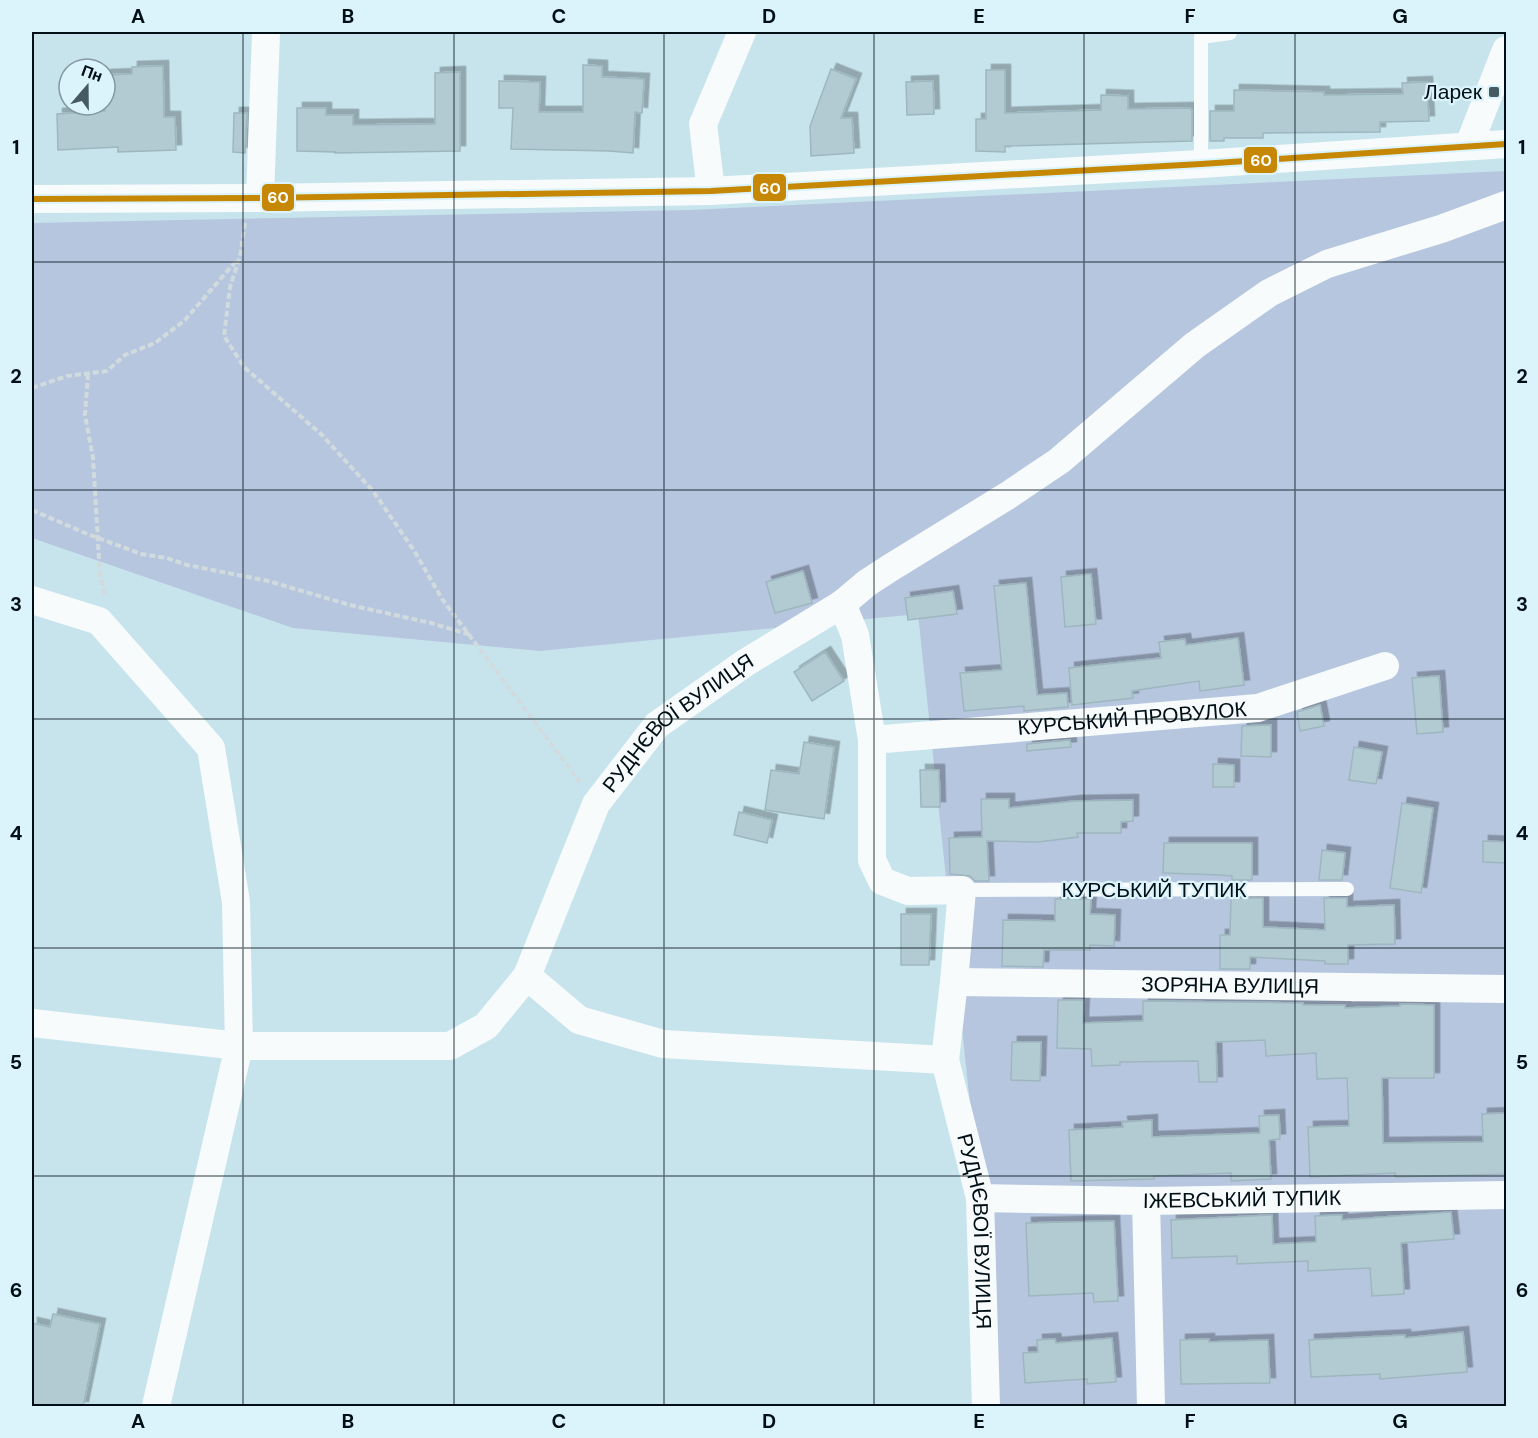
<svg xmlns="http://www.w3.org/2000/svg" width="1538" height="1438" font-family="'DM Sans',sans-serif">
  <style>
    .green { fill: #b6c6df }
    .building { fill: #b2cbd3; stroke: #9eb7bf; stroke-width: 1.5; filter: url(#shadow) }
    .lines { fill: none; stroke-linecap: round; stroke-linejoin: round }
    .path { stroke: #d1dbde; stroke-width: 4; stroke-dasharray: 6 3; stroke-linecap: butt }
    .service { stroke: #f7fbfc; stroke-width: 14 }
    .minor { stroke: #f7fbfc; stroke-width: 28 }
    .bus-1-casing { stroke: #dbf4fc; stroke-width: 10 }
    .bus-1 { stroke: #c68804; stroke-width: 6 }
    .grid { fill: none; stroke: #000f16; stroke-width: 1.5; stroke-opacity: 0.55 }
    .poi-dot { fill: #465a61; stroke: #dbf4fc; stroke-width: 2 }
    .labels { text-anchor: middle; stroke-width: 4.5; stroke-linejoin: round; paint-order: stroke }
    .poi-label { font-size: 21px; fill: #000f16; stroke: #dbf4fc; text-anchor: end }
    .street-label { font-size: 21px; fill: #000f16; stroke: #dbf4fc }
    .line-badge { stroke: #dbf4fc; stroke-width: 2 }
    .badge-label { font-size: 16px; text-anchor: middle; font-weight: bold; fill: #fff }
    .neatline { fill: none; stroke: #000f16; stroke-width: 2 }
    .grid-label { font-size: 20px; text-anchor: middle; font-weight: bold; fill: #000f16 }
  </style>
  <defs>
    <filter id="shadow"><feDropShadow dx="5.5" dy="-5.5" stdDeviation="0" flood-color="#0004"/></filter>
  </defs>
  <rect width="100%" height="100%" fill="#c7e4ed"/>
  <path class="green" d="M1506,171V1406H993L980,1198L918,614L540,651L293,628L32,538V223L690,210Z"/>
  <path class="building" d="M583,65L602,66V77L644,79L642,113L635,112L633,153L609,151L511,149L513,108H499V81L540,82L539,112H583Z
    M163,66L164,117H175L176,150L118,152V147L58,150L57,114L105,111V75L132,74V67Z
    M831,69L856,79L841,118H852L854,153L811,156L810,126Z
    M986,70H1005V113L1101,110V95L1128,96V109L1190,108L1192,111V141L1005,146V152L976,151V119H986Z
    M460,72V151L335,153V152L297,151V108H326V115H353V125L435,124V73Z
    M933,81L934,114L907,115L906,82Z
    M1427,82L1429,121L1380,122V132L1263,133V138H1224V141H1210V111H1234V90L1324,92V95L1403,94L1402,83Z
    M234,113H247L245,153L233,152Z
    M803,571L812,603L775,613L766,582Z
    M1091,574L1096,624L1065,627L1061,577Z
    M1026,583L1037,695L1067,693L1068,707L1024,711V706L964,711L960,673L1002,670L994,586Z
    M953,591L957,614L908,620L905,598Z
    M1238,638L1244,685L1200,691L1199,681L1132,691L1133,698L1072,705L1069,668L1161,658L1159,642L1185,639L1186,645Z
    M825,652L844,681L812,701L794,672Z
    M1439,676L1443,732L1417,734L1412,678Z
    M1320,705L1324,726L1300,731L1297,712Z
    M1271,725V757L1241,756L1242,726Z
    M1070,740L1071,747L1027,751V744Z
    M804,742L834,747L824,819L765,810L771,770L799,774Z
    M1354,747L1382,752L1376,784L1349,780Z
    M1213,764L1234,765V787H1213Z
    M920,770H939L940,807H921Z
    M981,799H1009V808L1075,801L1133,800V821L1121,822V833H1077L1078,837L1038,842L987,841L989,881H975L970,876L950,874L949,838L982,837Z
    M1402,803L1433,808L1421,893L1390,888Z
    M739,812L772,820L767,843L734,835Z
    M1483,841L1506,842V863L1483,862Z
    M1164,843H1252V880H1232V876L1220,875L1163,873Z
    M1322,850L1345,853L1342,880H1319Z
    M1231,898H1263V927L1325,930L1324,898H1347V907L1394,905L1395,944L1348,945V964H1325V961L1250,957V969H1220V935H1230Z
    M1055,899H1091L1090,914L1115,915L1114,946L1090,945V950H1044L1043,967L1002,966L1003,920L1055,921Z
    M901,914H931L929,965H901Z
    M1058,1000H1084L1083,1023L1143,1021V1001L1303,1003V1005H1345V1008L1400,1006V1004L1434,1005V1078H1382L1383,1143L1483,1142L1482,1114L1506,1113V1174L1396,1177L1395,1173L1310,1177L1308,1127L1349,1126L1347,1078L1317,1079L1316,1053L1266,1056L1265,1040L1216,1042L1217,1082H1199L1198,1061L1120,1062V1065L1092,1066L1091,1049L1057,1048Z
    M1012,1042H1041L1040,1081L1011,1080Z
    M1279,1115L1280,1139L1269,1140L1271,1179L1231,1181V1173L1154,1176V1179L1071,1181L1069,1130L1123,1127L1122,1122L1152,1120V1137L1260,1133L1259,1116Z
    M1451,1212L1454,1239L1401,1243L1404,1294L1372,1296L1370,1268L1308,1271V1261L1237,1264V1256L1172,1258L1171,1220L1272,1215L1273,1244L1316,1242L1315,1216L1342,1215V1220Z
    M1114,1221L1118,1301L1094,1302L1093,1293L1029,1296L1026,1223Z
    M53,1314L100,1324L83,1407H32V1323L50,1327Z
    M1463,1332L1467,1372L1380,1379V1374L1311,1377L1309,1340L1405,1335V1338Z
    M1112,1338L1116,1382L1087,1384V1379L1025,1383L1023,1353L1038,1352L1037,1340L1055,1339L1056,1343Z
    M1209,1339V1342L1268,1340L1270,1383L1181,1384L1180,1340Z"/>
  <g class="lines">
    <path class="path" d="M245,223L240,256L230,287L224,336L244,367L322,435L373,491L415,552L442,599L580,782
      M88,374L85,415L93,458L100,576L105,595
      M32,388L67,376L107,371L125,355L155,343L184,321L237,260
      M32,510L85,533L141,554L167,558L187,565L268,581L350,605L431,623L471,635"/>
    <path class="service" d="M1201,164V37L1230,33
      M962,890L1347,889"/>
    <g class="minor">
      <path d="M1469,145L1506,50"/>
      <path d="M711,191L703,124L742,32"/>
      <path d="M260,198L266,32"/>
      <path d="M32,199L260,198L711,191L1201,164L1506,144"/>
      <path d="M32,600L99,621L211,748L236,902L239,1046L156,1406"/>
      <path id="s1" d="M842,604L855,635L872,740V860L882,881L908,891L962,890L954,982L945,1060L980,1198L986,1406"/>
      <path id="s2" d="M872,740L1258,708L1385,666"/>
      <path id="s3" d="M954,982L1506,989"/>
      <path d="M32,1023L239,1046H450L486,1026L527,976"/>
      <path id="s4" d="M945,1060L663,1044L579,1020L527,976L596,804L657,725L745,663L842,604L867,583L890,568L1007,496L1059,461L1195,345L1269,293L1327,264L1441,229L1506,205"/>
      <path id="s5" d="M980,1198L1146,1201L1506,1195"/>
      <path d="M1146,1201L1151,1406"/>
    </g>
    <g class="bus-1-casing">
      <path id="bus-1" d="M32,199L260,198L711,191L1201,164L1506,144"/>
    </g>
    <use href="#bus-1" class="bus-1"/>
  </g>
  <path class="grid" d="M243,32V1406M454,32V1406M664,32V1406M874,32V1406M1084,32V1406M1295,32V1406M32,262H1506M32,490H1506M32,719H1506M32,948H1506M32,1176H1506"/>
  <rect class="poi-dot" x="1488" y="86" width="12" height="12" rx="3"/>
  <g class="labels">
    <g class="poi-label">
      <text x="1482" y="99">Ларек</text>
    </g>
    <g class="street-label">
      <text dy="7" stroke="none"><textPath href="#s2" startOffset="261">КУРСЬКИЙ ПРОВУЛОК</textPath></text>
      <text dy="7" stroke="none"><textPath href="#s4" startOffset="740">РУДНЄВОЇ ВУЛИЦЯ</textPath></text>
      <text x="1154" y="897">КУРСЬКИЙ ТУПИК</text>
      <text dy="7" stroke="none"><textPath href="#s3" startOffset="276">ЗОРЯНА ВУЛИЦЯ</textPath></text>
      <text dy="7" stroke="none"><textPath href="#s5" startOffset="262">ІЖЕВСЬКИЙ ТУПИК</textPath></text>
      <text dy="7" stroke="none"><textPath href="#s1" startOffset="711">РУДНЄВОЇ ВУЛИЦЯ</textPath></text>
    </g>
  </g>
  <g class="line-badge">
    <rect x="1243" y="146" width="35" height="28" rx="6" fill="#c68804"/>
    <rect x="752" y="173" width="35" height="29" rx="6" fill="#c68804"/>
    <rect x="261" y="183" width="34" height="29" rx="6" fill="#c68804"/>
  </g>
  <g class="badge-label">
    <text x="1261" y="166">60</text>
    <text x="770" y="194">60</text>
    <text x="278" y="203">60</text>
  </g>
  <rect width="1538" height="1438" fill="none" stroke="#dbf4fc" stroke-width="66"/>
  <g transform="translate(87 87) rotate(20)"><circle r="28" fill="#dbf4fc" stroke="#8398a0" stroke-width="1.5"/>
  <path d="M0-4.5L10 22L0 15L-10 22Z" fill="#465a61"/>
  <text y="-9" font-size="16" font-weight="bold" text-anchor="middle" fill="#000f16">Пн</text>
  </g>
  <rect x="33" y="33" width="1472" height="1372" class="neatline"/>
  <g class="grid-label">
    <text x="138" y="23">A</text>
    <text x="348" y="23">B</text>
    <text x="559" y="23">C</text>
    <text x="769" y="23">D</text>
    <text x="979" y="23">E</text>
    <text x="1190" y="23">F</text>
    <text x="1400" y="23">G</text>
    <text x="16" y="154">1</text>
    <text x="1522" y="154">1</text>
    <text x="16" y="383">2</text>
    <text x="1522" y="383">2</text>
    <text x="16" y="611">3</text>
    <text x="1522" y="611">3</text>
    <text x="16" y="840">4</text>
    <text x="1522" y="840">4</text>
    <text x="16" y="1069">5</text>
    <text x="1522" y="1069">5</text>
    <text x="16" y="1297">6</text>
    <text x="1522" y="1297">6</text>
    <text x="138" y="1428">A</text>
    <text x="348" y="1428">B</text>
    <text x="559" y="1428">C</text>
    <text x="769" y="1428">D</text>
    <text x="979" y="1428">E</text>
    <text x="1190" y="1428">F</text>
    <text x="1400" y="1428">G</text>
  </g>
</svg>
